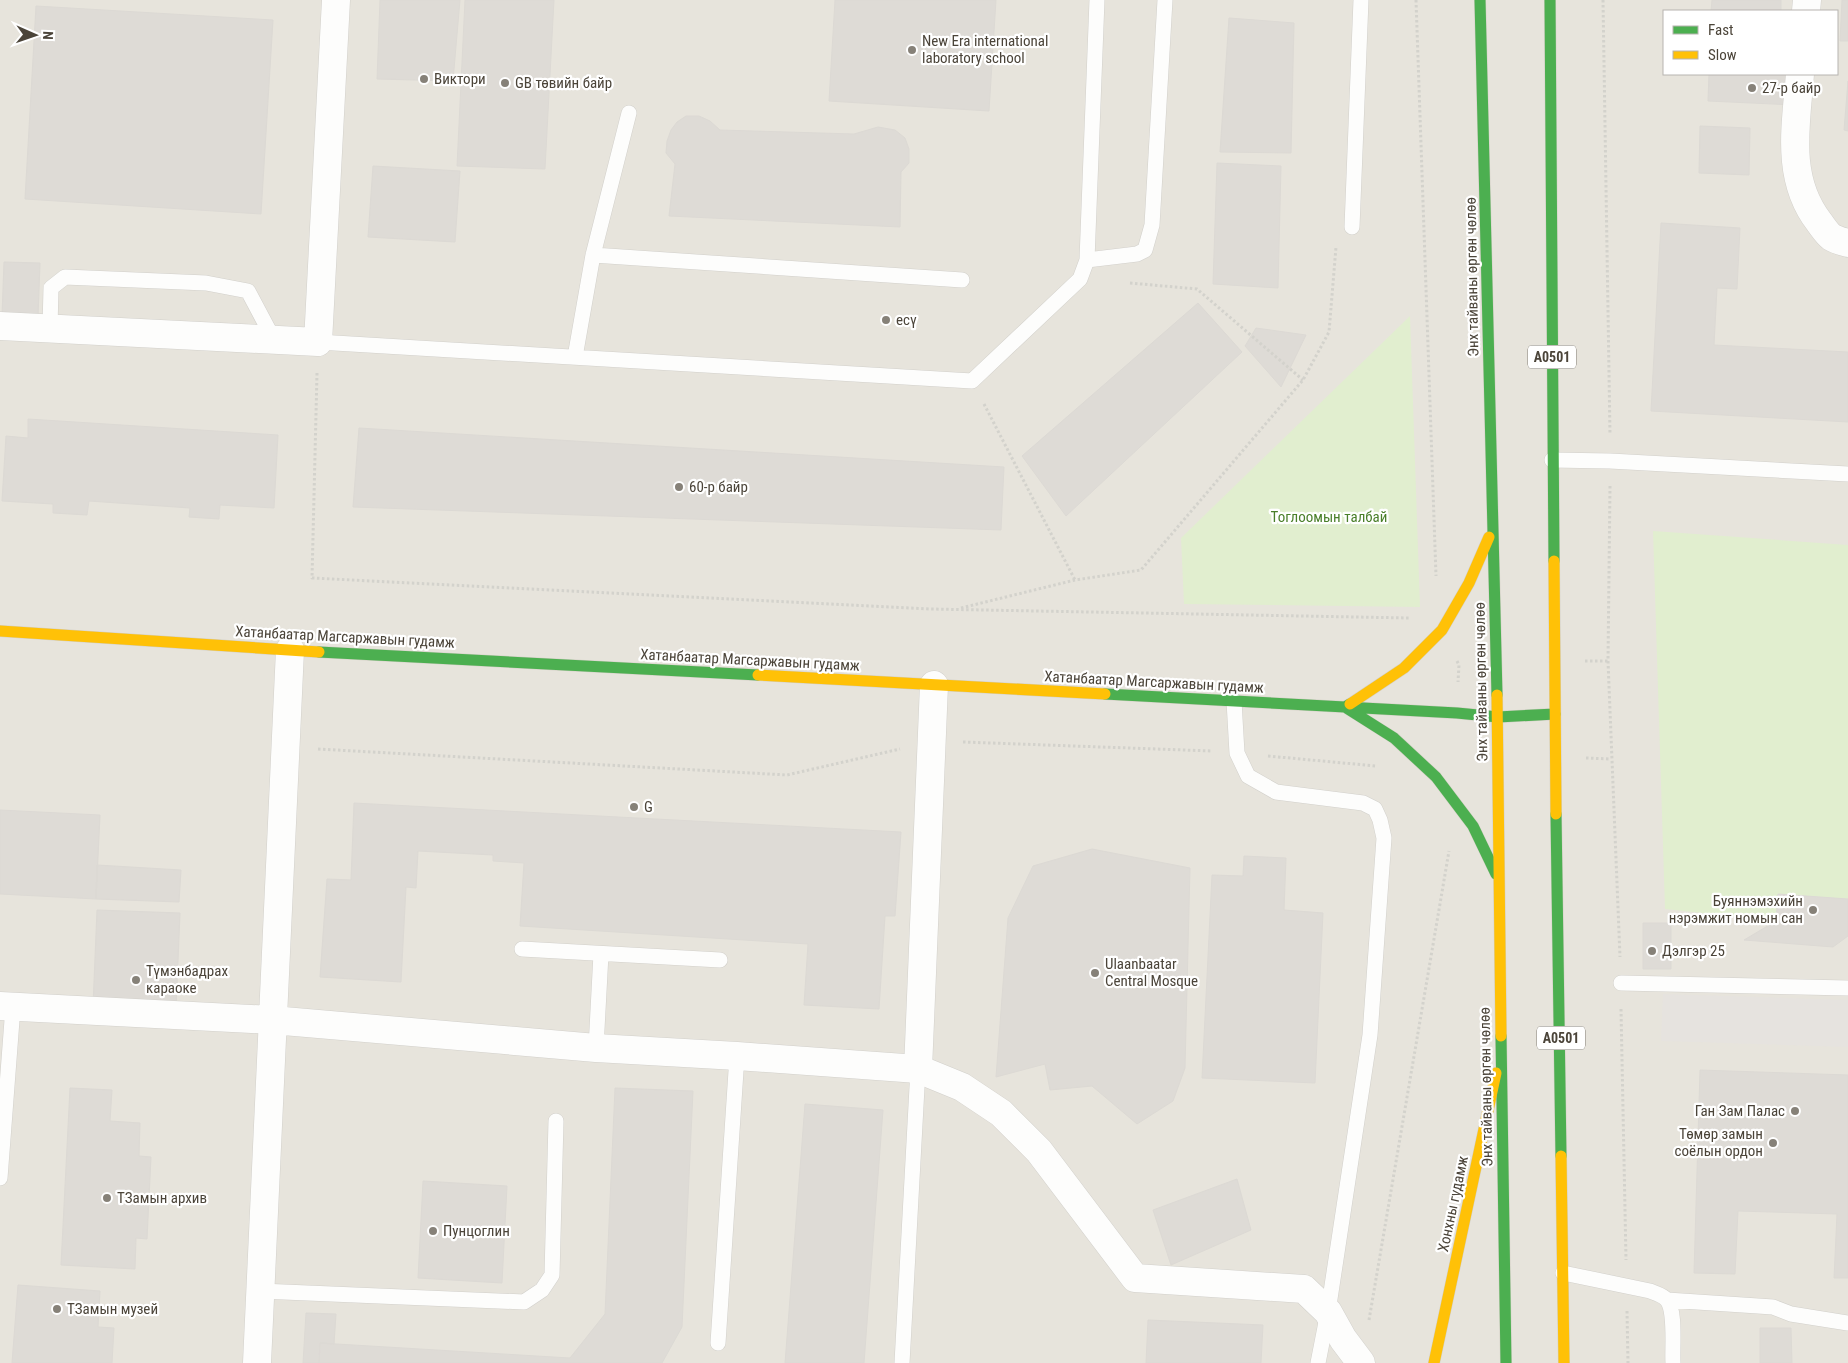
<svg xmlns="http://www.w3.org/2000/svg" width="1848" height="1363" font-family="'Roboto Condensed',sans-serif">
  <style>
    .residential { fill: #e7e4dc; fill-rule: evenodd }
    .green { fill: #e1eecf }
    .parking { fill: #e6e3df }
    .building { fill: #dedbd6; stroke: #dcd9d4 }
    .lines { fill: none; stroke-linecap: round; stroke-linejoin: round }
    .lane-casing { stroke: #d2d0cb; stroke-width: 16 }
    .street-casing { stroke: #d2d0cb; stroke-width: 29 }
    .fast-casing { stroke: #d3cfc5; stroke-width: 12 }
    .slow-casing { stroke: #d3cfc5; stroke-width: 12 }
    .path { stroke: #d3d2cc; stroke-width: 3; stroke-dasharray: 2.5 2.5; stroke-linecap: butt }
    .lane { stroke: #fdfdfc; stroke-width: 15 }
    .street { stroke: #fdfdfc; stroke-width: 28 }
    .fast { stroke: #4caf50; stroke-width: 11 }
    .slow { stroke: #ffc107; stroke-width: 11 }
    .poi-dot { fill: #868178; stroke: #fff; stroke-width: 2 }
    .labels { text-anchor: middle; stroke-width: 4.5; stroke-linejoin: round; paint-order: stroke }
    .shield { fill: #fff; stroke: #817c74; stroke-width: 1 }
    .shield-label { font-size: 14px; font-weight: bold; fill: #4b4439 }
    .poi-label { font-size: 15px; fill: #4b4439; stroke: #fff; text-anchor: start }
    .street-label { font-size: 15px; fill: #4b4439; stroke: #fff }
    .park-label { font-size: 15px; fill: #4a7f2a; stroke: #fff }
  </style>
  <rect width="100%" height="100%" fill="#f4f2ee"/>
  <path class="residential" d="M0,0H1848V1363H0ZM1664,11H1837V74H1664Z"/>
  <path class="green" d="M1410,316L1420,607L1184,604L1181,538Z
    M1653,531L1848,545V899L1779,894L1776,921L1665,909Z"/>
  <path class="parking" d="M1663,994L1848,1000V1047L1661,1041Z"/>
  <path class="building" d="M380,0H460L453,81L377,79Z
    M465,0H554L545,169L457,166Z
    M835,0H996L989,111L829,101Z
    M1712,0H1781V11H1711Z
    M1842,0H1848V41H1840Z
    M36,6L273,20L261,214L25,199Z
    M1229,18L1294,23L1291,153L1220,152Z
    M1709,74H1795L1794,105L1708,101Z
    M1848,81V131L1844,130Z
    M686,116H699L710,121L720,130L854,134L878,127L895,130L905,138L909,149V163L901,172L900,227L669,216L675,164L666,153L667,141L671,130L677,122Z
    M1700,126L1750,128L1749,175L1699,173Z
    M1217,163L1281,166L1278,288L1213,284Z
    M373,166L460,171L455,242L368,237Z
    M1661,223L1740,228L1737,289L1717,288L1714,345L1848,352V422L1651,411Z
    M4,262L40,263L38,317L2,316Z
    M1198,303L1242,352L1066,516L1022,456Z
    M1256,328L1306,335L1281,387L1245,346Z
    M28,419L278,435L274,508L220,505L219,519L189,517L190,508L89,501L87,515L53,513V504L2,501L6,436L28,438Z
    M359,428L1004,467L1001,530L353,507Z
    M354,803L901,832L895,916H885L879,1009L804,1005L808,944L520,926L524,863L493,861V855L418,851L416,888L406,887L401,982L320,977L327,879L351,880Z
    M0,810L100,815L96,899L0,894Z
    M1092,849L1190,868L1185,1068L1173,1101L1137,1124L1092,1086L1050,1090L1045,1064L996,1077L1008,918L1033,866Z
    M1244,856L1286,858L1284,910L1323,913L1315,1083L1202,1078L1212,875L1243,876Z
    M97,865L181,870L179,902L96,899Z
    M1778,894L1848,899V936L1833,947L1744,940L1776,921Z
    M97,910L180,913L176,1009L93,1006Z
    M1643,923H1671V969H1643Z
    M1700,1070L1848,1075V1278H1834L1837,1214L1738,1211L1735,1274L1694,1273Z
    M70,1088L112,1090L110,1121L140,1123L139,1156L151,1157L147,1239L136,1238L135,1269L61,1265Z
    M615,1088L693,1091L682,1327L662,1363H319L320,1343L570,1358L605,1314Z
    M805,1104L883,1110L864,1363H785Z
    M1237,1179L1251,1230L1171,1265L1153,1210Z
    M423,1181L507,1186L502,1283L418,1278Z
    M18,1285L100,1291L98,1327L114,1328L112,1363H12Z
    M306,1313L336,1314L334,1344L320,1343L319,1363H303Z
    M1148,1320L1263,1325L1261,1363H1146Z
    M1760,1328H1791L1792,1363H1760Z"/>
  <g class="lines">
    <g class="lane-casing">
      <path id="lane" d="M1352,227L1361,0
        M593,255L962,280
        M1087,260L1137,254L1145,250L1152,225L1165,0
        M50,328L51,288L65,277L206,283L248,291L274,340
        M318,342L972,381L1080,279L1087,260L1097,0
        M575,357L593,255L629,113
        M1552,460L1610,461L1848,474
        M1234,701L1237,753L1248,776L1276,792L1363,803L1375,809L1380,820L1384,838L1370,1035L1328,1312L1318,1363
        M522,949L720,960
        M1621,983L1848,988
        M596,1048L601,954
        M0,1178L13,1007
        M1563,1273L1650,1291C1655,1293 1663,1295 1667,1300C1676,1311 1672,1349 1673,1363
        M260,1291L524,1302L542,1290L552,1275L556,1121
        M1667,1300L1773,1307L1791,1314L1848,1323
        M718,1343L737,1056
        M902,1363L918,1069"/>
    </g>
    <g class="street-casing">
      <path id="street" d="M1806,11L1807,0
        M1800,74C1796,125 1785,178 1819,222C1830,237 1829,238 1848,243
        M0,326L318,342L336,0
        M0,1006L272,1020L596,1048L737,1056L918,1069L962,1087L1001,1113L1039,1151L1135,1278L1304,1289L1328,1312L1343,1339L1361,1363
        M918,1069L934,685
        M257,1363L290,650"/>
    </g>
    <g class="fast-casing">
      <path id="fast" d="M1480,0L1497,695
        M1550,0L1554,561
        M319,652L758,675
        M1105,694L1457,713L1498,717L1555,714
        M1350,704L1345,707L1394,738L1436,777L1473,826L1496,874
        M1556,814L1561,1156
        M1501,1036L1506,1363"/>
    </g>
    <g class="slow-casing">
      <path id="slow" d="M1554,561L1556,814
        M0,631L319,652
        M758,675L1105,694
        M1497,695L1501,1036
        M1350,704L1404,668L1442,630L1469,583L1489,537
        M1561,1156L1564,1363
        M1434,1363L1496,1073"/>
    </g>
    <path class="path" d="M1416,0L1436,576
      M1603,0L1610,435
      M1130,283L1197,289L1303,380
      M317,373L312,578L930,609L1409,618
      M984,404L1075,580
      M1610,486L1608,661L1620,957
      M961,608L1075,580L1141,570L1303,380L1329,332L1336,247
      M1457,661L1459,665L1458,682
      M1585,661H1608
      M963,742L1212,751
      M318,749L787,775L900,749
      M1268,756L1376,766
      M1586,758L1611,759
      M1621,1009L1626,1260
      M1627,1311L1628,1363
      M1369,1320L1449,851"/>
    <use href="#lane" class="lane"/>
    <use href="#street" class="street"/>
    <use href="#fast" class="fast"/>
    <use href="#slow" class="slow"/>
  </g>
  <g class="poi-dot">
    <circle cx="912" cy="50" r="5"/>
    <circle cx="424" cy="79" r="5"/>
    <circle cx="505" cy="83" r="5"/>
    <circle cx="1752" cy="88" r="5"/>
    <circle cx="886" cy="320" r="5"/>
    <circle cx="679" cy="487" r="5"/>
    <circle cx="634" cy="807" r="5"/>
    <circle cx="1813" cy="910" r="5"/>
    <circle cx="1652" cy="951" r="5"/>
    <circle cx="1095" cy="973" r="5"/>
    <circle cx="136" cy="980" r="5"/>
    <circle cx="1795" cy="1111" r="5"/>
    <circle cx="1773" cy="1143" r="5"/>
    <circle cx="107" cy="1198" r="5"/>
    <circle cx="433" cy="1231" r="5"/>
    <circle cx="57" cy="1309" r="5"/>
  </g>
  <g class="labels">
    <g class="shield">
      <rect x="1528" y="345.5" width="48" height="23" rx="4"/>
      <rect x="1537" y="1026.5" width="48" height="23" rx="4"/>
    </g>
    <g class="shield-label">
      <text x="1552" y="362">A0501</text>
      <text x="1561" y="1043">A0501</text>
    </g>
    <g class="poi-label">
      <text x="922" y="46">New Era international<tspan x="922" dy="17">laboratory school</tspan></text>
      <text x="434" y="84">Виктори</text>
      <text x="515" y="88">GB төвийн байр</text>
      <text x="1762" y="93">27-р байр</text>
      <text x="896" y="325">есү</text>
      <text x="689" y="492">60-р байр</text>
      <text x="644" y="812">G</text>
      <text x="1803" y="906" text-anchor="end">Буяннэмэхийн<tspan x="1803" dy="17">нэрэмжит номын сан</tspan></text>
      <text x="1662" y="956">Дэлгэр 25</text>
      <text x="1105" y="969">Ulaanbaatar<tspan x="1105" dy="17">Central Mosque</tspan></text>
      <text x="146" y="976">Түмэнбадрах<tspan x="146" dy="17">караоке</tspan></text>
      <text x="1785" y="1116" text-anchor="end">Ган Зам Палас</text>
      <text x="1763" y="1139" text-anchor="end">Төмөр замын<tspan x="1763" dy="17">соёлын ордон</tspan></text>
      <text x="117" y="1203">ТЗамын архив</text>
      <text x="443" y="1236">Пунцоглин</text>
      <text x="67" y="1314">ТЗамын музей</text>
    </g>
    <g class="street-label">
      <text transform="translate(1472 277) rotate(-91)" y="5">Энх тайваны өргөн чөлөө</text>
      <text transform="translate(345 637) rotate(3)" y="5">Хатанбаатар Магсаржавын гудамж</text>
      <text transform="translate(750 660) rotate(3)" y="5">Хатанбаатар Магсаржавын гудамж</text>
      <text transform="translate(1154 682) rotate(3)" y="5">Хатанбаатар Магсаржавын гудамж</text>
      <text transform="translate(1481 682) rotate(-91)" y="5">Энх тайваны өргөн чөлөө</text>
      <text transform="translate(1486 1087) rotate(-91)" y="5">Энх тайваны өргөн чөлөө</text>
      <text transform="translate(1453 1204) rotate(-78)" y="5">Хонхны гудамж</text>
    </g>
    <g class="park-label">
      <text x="1329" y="522">Тоглоомын талбай</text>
    </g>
  </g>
  <rect x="1663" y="10" width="175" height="65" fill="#ffffff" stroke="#b7b4b0"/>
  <rect x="1673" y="26" width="25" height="8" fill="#4caf50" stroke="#b7b4b0"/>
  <text x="1708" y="35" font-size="15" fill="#4b4439">Fast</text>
  <rect x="1673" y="51" width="25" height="8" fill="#ffc107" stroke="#b7b4b0"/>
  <text x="1708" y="60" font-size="15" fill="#4b4439">Slow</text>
  <g transform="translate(35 35) rotate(92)" stroke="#ffffff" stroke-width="4" paint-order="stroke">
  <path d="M0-4L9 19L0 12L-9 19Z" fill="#4b4439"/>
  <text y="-8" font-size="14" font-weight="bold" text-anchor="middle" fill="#4b4439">N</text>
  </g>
</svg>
